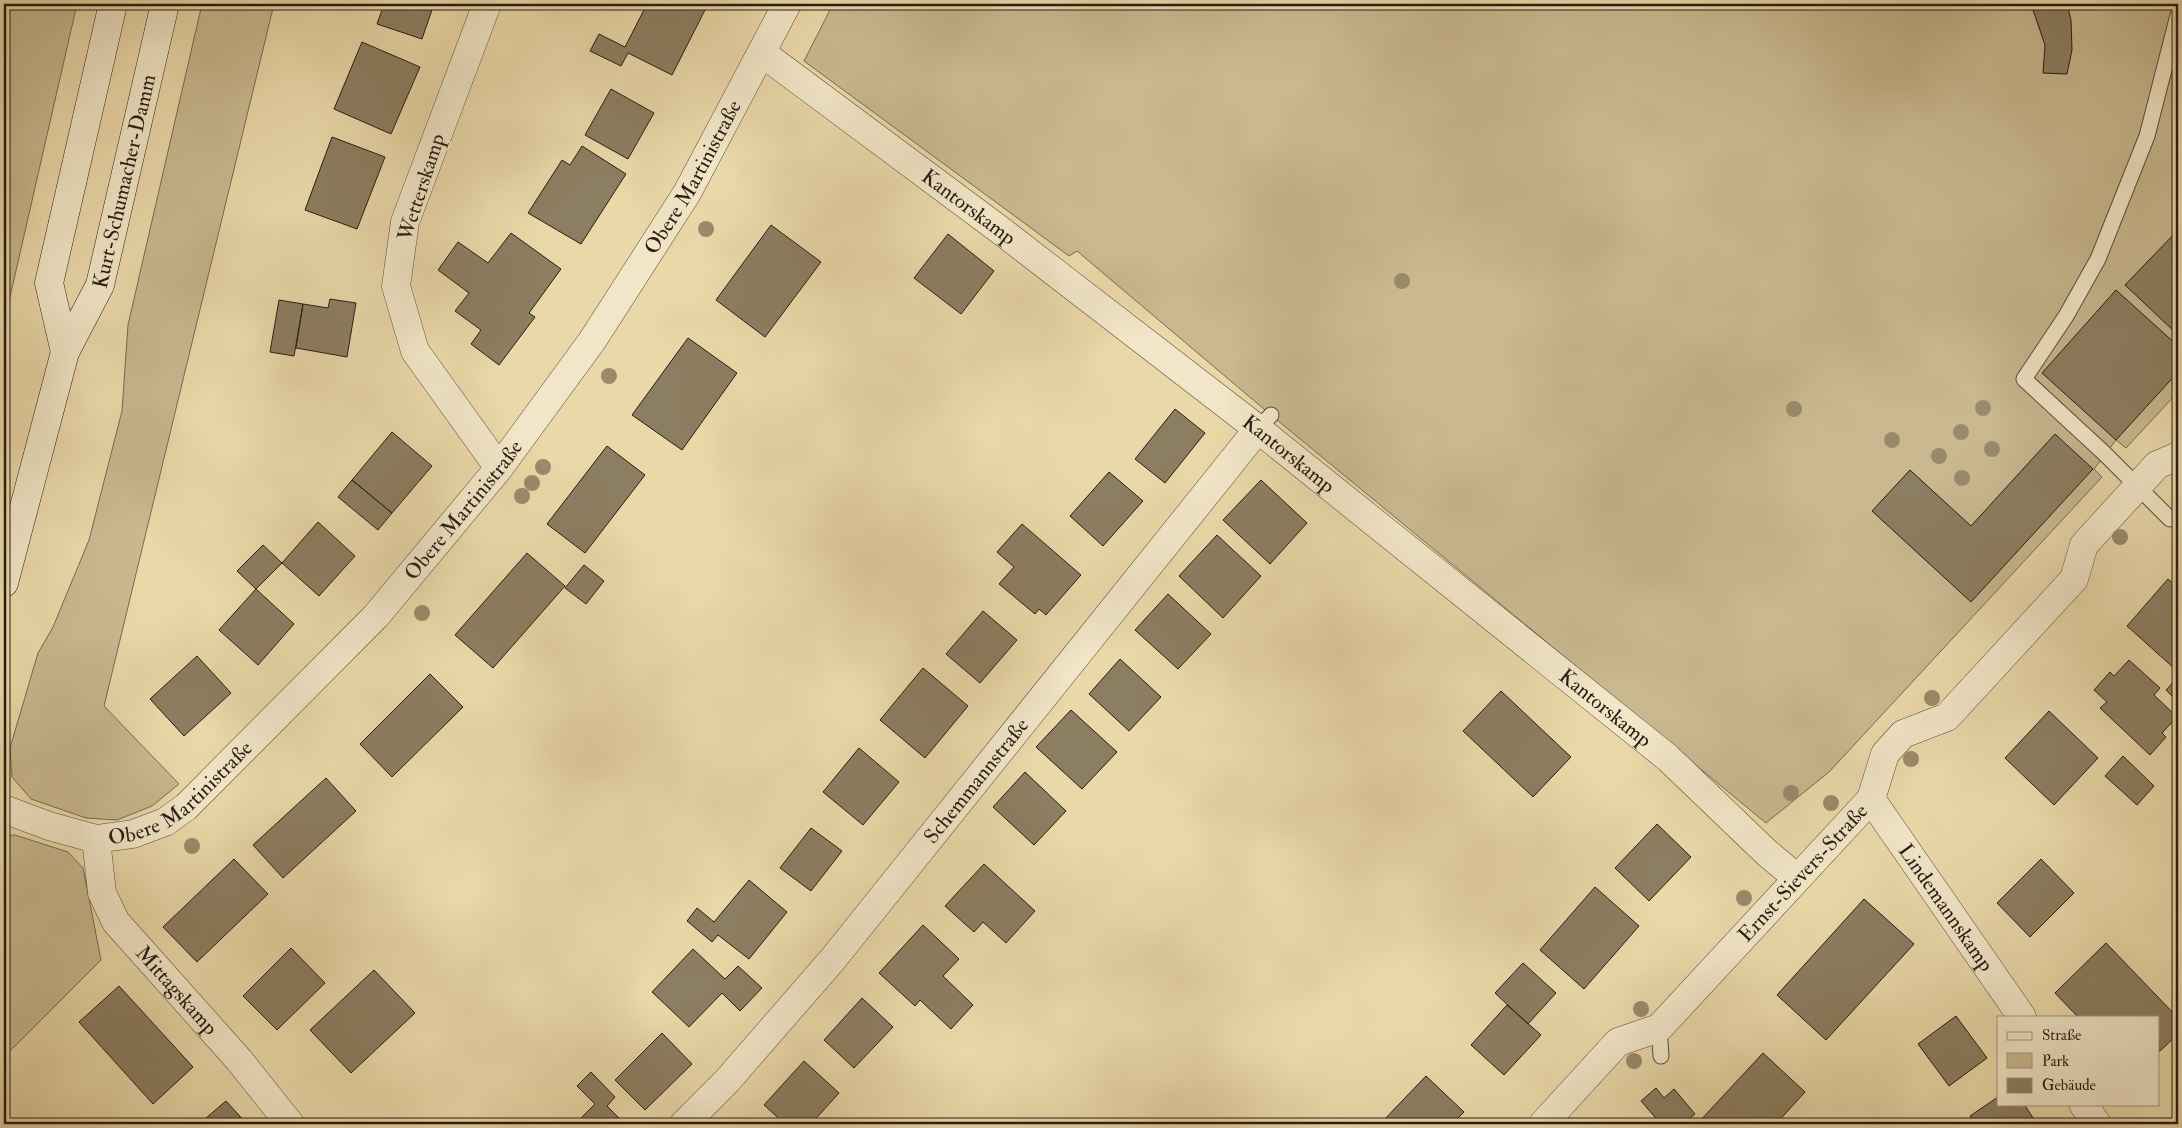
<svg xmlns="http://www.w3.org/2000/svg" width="2182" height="1128" font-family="'IM FELL Double Pica',serif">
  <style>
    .green { fill: #c9b890; stroke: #786a52 }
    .building { fill: #8c7e61; stroke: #271c14 }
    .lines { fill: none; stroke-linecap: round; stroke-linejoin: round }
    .lane-casing { stroke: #584b39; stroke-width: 17 }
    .street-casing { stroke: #584b39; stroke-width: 29 }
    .secondary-casing { stroke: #271c14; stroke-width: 29 }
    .lane { stroke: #f1e6c7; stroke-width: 15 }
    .street { stroke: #f1e6c7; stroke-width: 28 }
    .secondary { stroke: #f1e6c7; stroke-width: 28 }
    .tree { fill: #9a8a6b }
    .labels { text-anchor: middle; stroke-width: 4; stroke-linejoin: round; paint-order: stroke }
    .street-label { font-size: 21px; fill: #271c14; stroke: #f1e6c7 }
  </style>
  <rect width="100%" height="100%" fill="#ead8a9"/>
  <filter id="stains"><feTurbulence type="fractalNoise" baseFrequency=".004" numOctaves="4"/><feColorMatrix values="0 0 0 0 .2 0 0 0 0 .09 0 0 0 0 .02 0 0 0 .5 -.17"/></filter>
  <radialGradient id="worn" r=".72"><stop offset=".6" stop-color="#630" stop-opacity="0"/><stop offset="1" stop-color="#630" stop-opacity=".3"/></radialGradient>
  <path class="green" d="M4,4H77L4,323Z
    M202,4H274L104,706L179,784L152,806L117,820L86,818L31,799L12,777L10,748L38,653L53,627L89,540L122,411L128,325Z
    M833,4H2178V392L2126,448L2116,440L2094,469L2102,477L1829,772L1766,823L1271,415L1077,251L1069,256L804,61Z
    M15,835L68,852L83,868L101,960L4,1057V836Z"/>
  <path class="building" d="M384,4H434L422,39L377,24Z
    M647,4H708L672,75L628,53L621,66L590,51L599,34L625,47Z
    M2031,4H2067L2071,20L2072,50L2067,74L2043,73L2045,45Z
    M362,42L420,67L391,134L334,109Z
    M611,89L654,113L628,159L585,135Z
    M332,137L385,157L357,229L305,210Z
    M582,146L626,174L581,244L528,213L562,160L570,165Z
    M771,225L821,262L765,337L716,300Z
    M2178,230V331L2176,333L2125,285Z
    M511,233L561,269L529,313L535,317L499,365L471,344L481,330L455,311L469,293L438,270L458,242L488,263Z
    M948,234L994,271L961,314L914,278Z
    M2116,290L2178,346V372L2116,440L2042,373Z
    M330,299L356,303L347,357L296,348L303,304L328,308Z
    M279,300L303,304L294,356L270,352Z
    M688,338L737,373L682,450L632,415Z
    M1175,409L1205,433L1165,483L1135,459Z
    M392,432L432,466L392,513L352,480Z
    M2055,434L2093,469L1971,602L1872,511L1910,470L1971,526Z
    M607,446L645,475L585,553L547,524Z
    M1109,472L1143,501L1103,546L1070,516Z
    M352,480L392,513L378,530L338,497Z
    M1261,480L1307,523L1270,564L1223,520Z
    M318,522L355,556L319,596L282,563Z
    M1022,524L1081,575L1046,615L1039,609L1035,614L999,584L1014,567L997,552Z
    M1217,535L1261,576L1223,618L1179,576Z
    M263,545L282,563L256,589L237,571Z
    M527,553L565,586L493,668L455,635Z
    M584,565L604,581L586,604L565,588Z
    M2168,579L2178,588V669L2176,670L2127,626Z
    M256,589L294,624L258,665L219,630Z
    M1168,594L1211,634L1178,669L1135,630Z
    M983,611L1017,640L980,683L946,654Z
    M197,656L231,693L184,736L150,699Z
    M1120,659L1161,697L1129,731L1089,694Z
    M2129,660L2160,688L2154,695L2177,717L2162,733L2166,737L2150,755L2100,708L2107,702L2094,690L2110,672L2114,676Z
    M923,668L968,706L925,758L880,720Z
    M430,674L463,707L392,777L360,744Z
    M2178,677V702L2166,690Z
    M1501,691L1571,757L1533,797L1463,731Z
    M1071,710L1117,752L1082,789L1036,747Z
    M2049,711L2098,758L2054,805L2005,758Z
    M859,748L899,782L863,825L823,792Z
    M2123,756L2154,786L2137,805L2105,776Z
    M1025,772L1066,811L1034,845L993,807Z
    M326,778L356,811L283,878L253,845Z
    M1657,824L1691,857L1649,901L1615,868Z
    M811,828L842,851L811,891L780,868Z
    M234,859L268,894L197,962L163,927Z
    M2041,859L2074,893L2030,937L1997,903Z
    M984,864L1035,911L1006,943L983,922L974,932L945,906Z
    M749,880L787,912L749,959L718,935L712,942L687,921L697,908L714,922Z
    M1595,887L1639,926L1584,989L1540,950Z
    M1864,899L1914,944L1826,1040L1777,995Z
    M923,925L959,959L943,976L973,1005L951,1029L920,1000L915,1006L879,973Z
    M2106,943L2178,1018V1034L2159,1052L2158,1017H2078L2055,993Z
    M291,948L325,983L277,1030L243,996Z
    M693,949L725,979L738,966L762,988L740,1011L722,993L689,1027L652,992Z
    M1523,963L1556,993L1528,1024L1495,993Z
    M374,970L415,1013L351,1073L310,1030Z
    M119,986L193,1067L153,1104L79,1022Z
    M862,998L893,1027L854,1068L824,1040Z
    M1507,1005L1541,1035L1504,1075L1471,1045Z
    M1956,1016L1987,1058L1949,1086L1918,1044Z
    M662,1033L692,1064L645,1110L615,1080Z
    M1763,1053L1805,1092L1776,1124H1697Z
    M804,1061L839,1093L811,1124H785L764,1105Z
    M591,1072L615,1097L607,1106L625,1124H575L595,1104L577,1086Z
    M1426,1076L1464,1112L1452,1124H1380Z
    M1656,1088L1664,1098L1674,1089L1695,1114L1683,1124L1678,1118L1671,1124H1661L1641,1101Z
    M1998,1097V1104H2024L2037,1124H1976L1970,1116Z
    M226,1101L247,1124H199Z"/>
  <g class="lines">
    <g class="lane-casing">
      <path id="lane" d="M1258,429L1271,415
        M2170,519L2105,454L2024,379L2066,316L2098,259L2147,136L2178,15
        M1659,1028L1661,1056"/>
    </g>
    <g class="street-casing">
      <g id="street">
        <path d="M487,4L405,222L396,286L415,351L499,468"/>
        <path id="s1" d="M762,53L1000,230L1258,429L1668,758L1767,853L1797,878"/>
        <path id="s2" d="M1871,799L2022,1017"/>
        <path id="s3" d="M4,809L49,826L96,839L133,834L165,822L186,807L376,616L499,468L592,341L687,193L787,4"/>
        <path id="s4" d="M96,839L102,893L116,922L239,1060L290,1124"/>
        <path d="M2083,1104L2097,1124"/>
        <path id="s5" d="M684,1124L727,1081L833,959L1258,429"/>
        <path id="s6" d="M1543,1124L1618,1042L1659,1028L1871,799L1885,754L1903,734L1947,717L2074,579L2084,545L2157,465L2178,456"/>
      </g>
    </g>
    <g class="secondary-casing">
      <g id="secondary">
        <path d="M65,352L49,283L113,4"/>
        <path id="s7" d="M4,583L65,352L100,285L165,4"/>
      </g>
    </g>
    <use href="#lane" class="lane"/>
    <use href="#street" class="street"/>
    <use href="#secondary" class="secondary"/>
  </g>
  <g class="tree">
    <circle cx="706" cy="229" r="8"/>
    <circle cx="1402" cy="281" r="8"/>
    <circle cx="609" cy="376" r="8"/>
    <circle cx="1983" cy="408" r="8"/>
    <circle cx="1794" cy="409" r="8"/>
    <circle cx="1961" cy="432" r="8"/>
    <circle cx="1892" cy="440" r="8"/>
    <circle cx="1992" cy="449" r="8"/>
    <circle cx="1939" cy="456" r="8"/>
    <circle cx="543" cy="467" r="8"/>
    <circle cx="1962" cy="478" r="8"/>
    <circle cx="532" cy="483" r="8"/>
    <circle cx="522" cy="496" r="8"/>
    <circle cx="2120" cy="537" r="8"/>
    <circle cx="422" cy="613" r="8"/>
    <circle cx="1932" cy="698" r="8"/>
    <circle cx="1911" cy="759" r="8"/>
    <circle cx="1791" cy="793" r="8"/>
    <circle cx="1831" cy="803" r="8"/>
    <circle cx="192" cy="846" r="8"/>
    <circle cx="1744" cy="898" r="8"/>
    <circle cx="1641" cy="1009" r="8"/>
    <circle cx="1634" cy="1061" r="8"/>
  </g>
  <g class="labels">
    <g class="street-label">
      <text dy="7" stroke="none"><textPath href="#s3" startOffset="1006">Obere Martinistraße</textPath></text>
      <text dy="7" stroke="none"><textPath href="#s7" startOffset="421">Kurt-Schumacher-Damm</textPath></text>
      <text transform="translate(421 187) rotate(-72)" y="7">Wetterskamp</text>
      <text dy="7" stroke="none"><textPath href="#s1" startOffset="258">Kantorskamp</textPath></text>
      <text dy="7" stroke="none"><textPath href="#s1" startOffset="662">Kantorskamp</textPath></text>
      <text dy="7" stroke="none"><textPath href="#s3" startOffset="601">Obere Martinistraße</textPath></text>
      <text dy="7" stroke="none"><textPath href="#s1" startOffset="1068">Kantorskamp</textPath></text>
      <text dy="7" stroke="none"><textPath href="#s5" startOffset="451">Schemmannstraße</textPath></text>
      <text dy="7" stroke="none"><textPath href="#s3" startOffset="196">Obere Martinistraße</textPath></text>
      <text dy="7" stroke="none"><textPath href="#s6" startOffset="366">Ernst-Sievers-Straße</textPath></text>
      <text dy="7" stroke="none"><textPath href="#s2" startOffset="132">Lindemannskamp</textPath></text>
      <text dy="7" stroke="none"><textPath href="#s4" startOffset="178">Mittagskamp</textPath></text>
    </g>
  </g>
  <rect width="2182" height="1128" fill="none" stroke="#ead8a9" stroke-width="20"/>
  <rect x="5" y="5" width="2172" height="1118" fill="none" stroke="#271c14" stroke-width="2.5"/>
  <rect x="10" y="10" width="2162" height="1108" fill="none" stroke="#271c14"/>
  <rect x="1997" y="1016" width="162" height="90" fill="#f1e6c7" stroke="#a0957f"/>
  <rect x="2007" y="1032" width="25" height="8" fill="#f1e6c7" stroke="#a0957f"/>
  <text x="2042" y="1040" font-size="15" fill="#271c14">Straße</text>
  <rect x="2007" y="1053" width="25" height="15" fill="#c9b890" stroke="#a0957f"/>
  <text x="2042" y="1066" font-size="15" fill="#271c14">Park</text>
  <rect x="2007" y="1078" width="25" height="15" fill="#8c7e61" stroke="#a0957f"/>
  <text x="2042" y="1090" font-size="15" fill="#271c14">Gebäude</text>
  <rect width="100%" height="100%" filter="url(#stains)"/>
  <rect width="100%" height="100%" fill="url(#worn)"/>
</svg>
